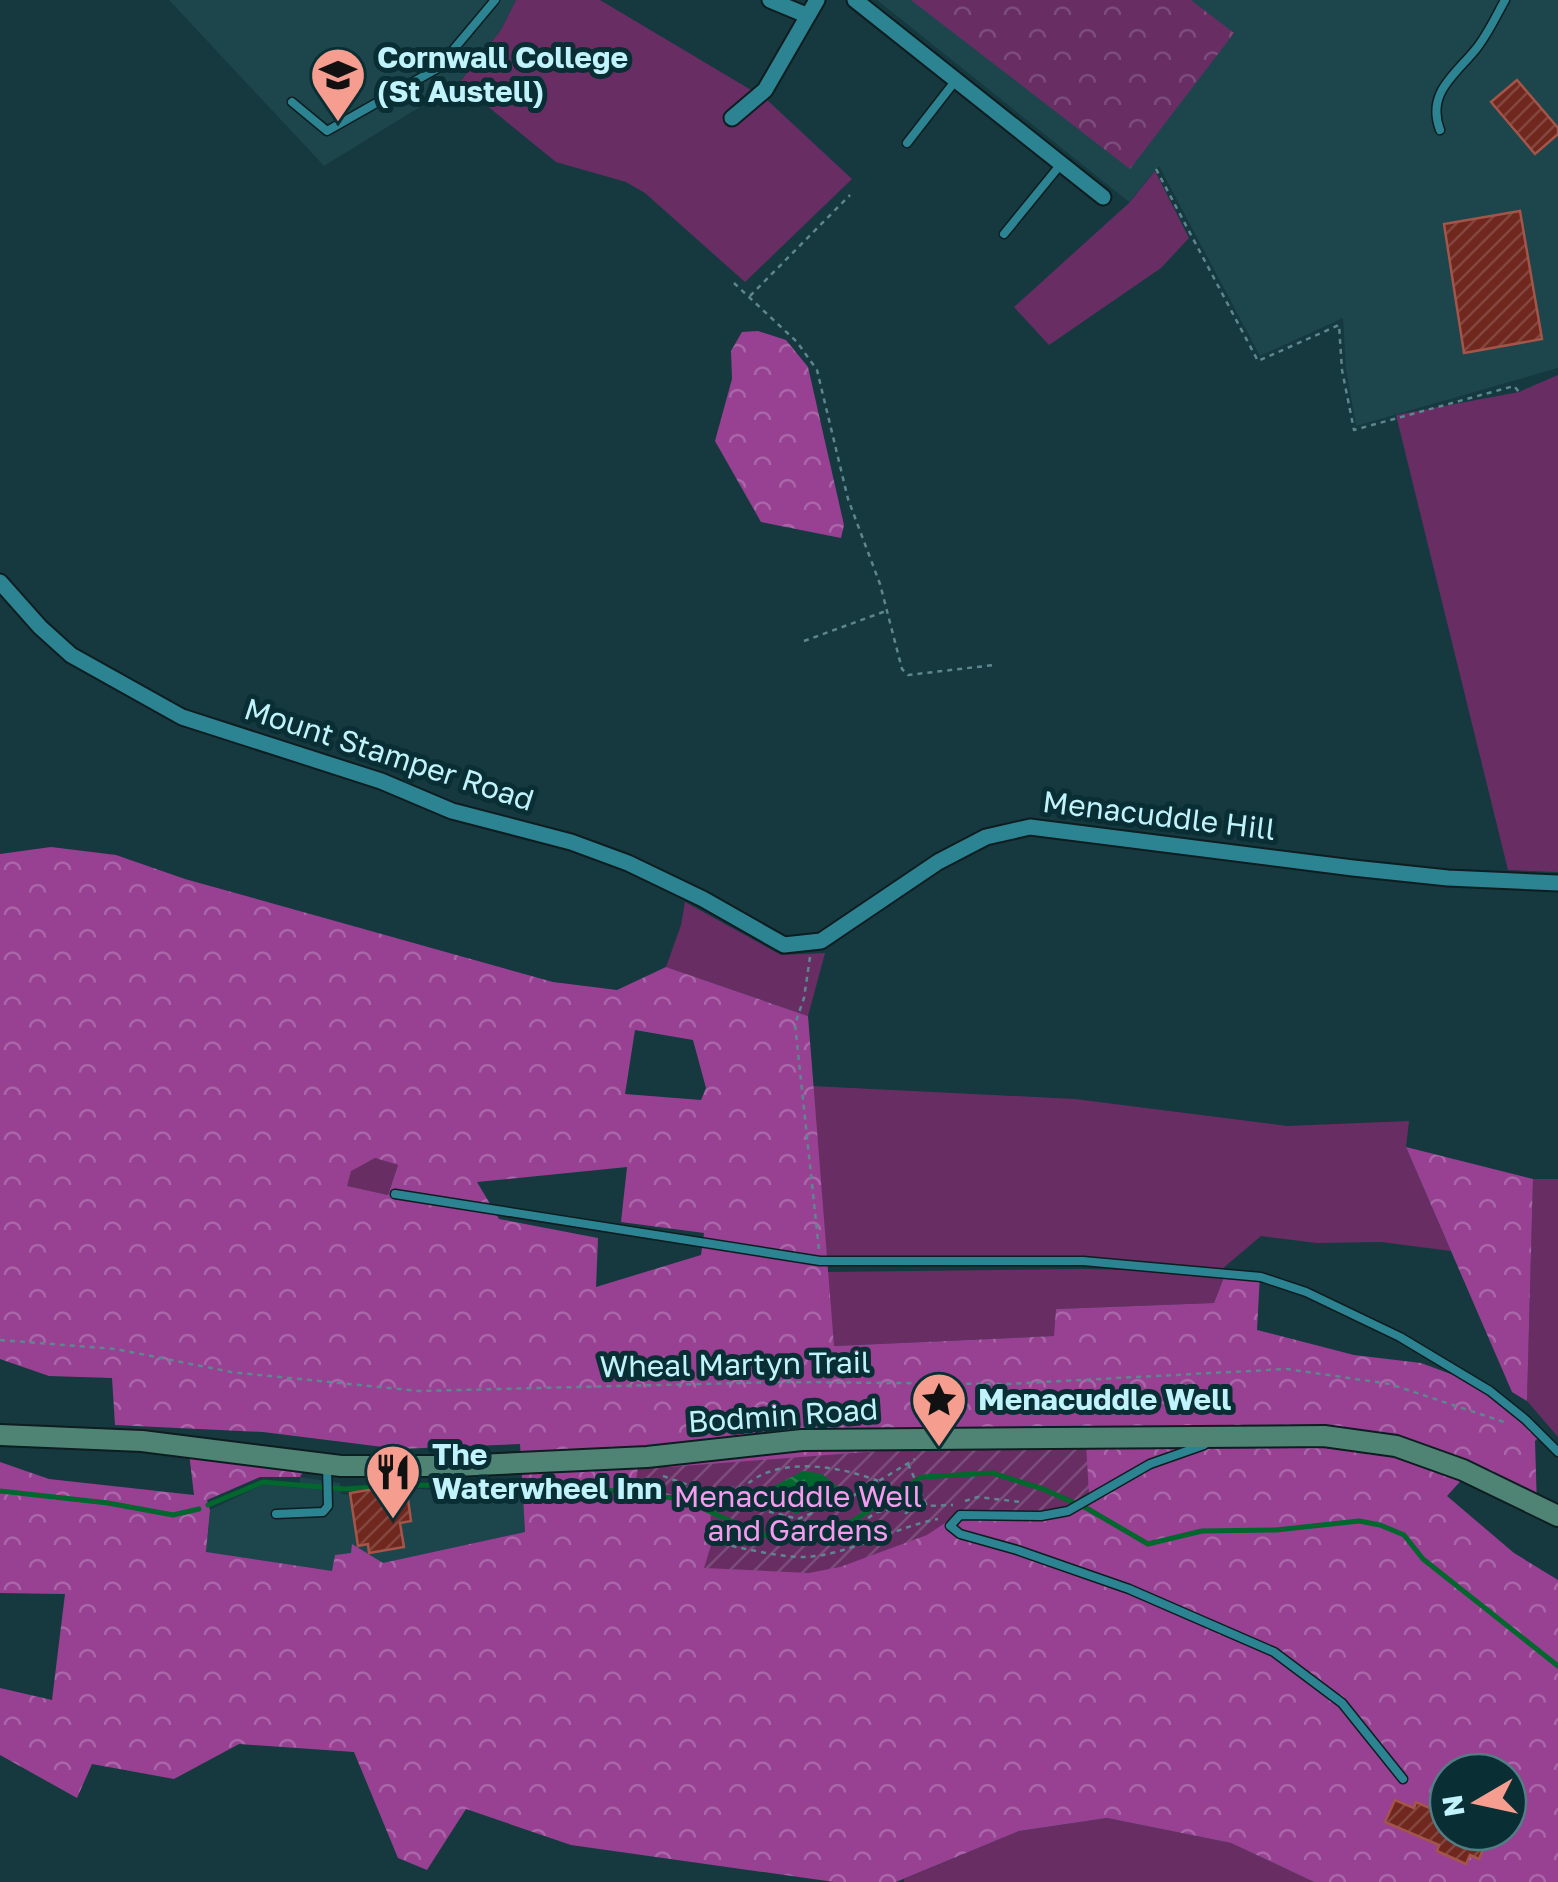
<svg xmlns="http://www.w3.org/2000/svg" width="1558" height="1882" font-family="'Golos Text',sans-serif">
  <style>
    .built { fill: #1c454c }
    .grass { fill: #682e64 }
    .forest { fill: url(#forest-crowns); fill-rule: evenodd }
    .park { fill: url(#park-crowns) }
    .garden { fill: url(#garden-furrows) }
    .water { fill: url(#water-ripples) }
    .lines { fill: none; stroke-linecap: round; stroke-linejoin: round }
    .stream { stroke: #01672d; stroke-width: 5 }
    .building { fill: url(#building-hatch); stroke: #a35549; stroke-width: 2.5 }
    .lane-casing { stroke: #0e1d20; stroke-width: 11 }
    .street-casing { stroke: #0e1d20; stroke-width: 19 }
    .secondary-casing { stroke: #0e1d20; stroke-width: 24 }
    .path { stroke: #5d878e; stroke-width: 2.5; stroke-dasharray: 5 5; stroke-linecap: butt }
    .lane { stroke: #2c8492; stroke-width: 8 }
    .street { stroke: #2c8492; stroke-width: 15 }
    .secondary { stroke: #4f8474; stroke-width: 20 }
    .labels { text-anchor: middle; stroke-width: 10; stroke-linejoin: round; paint-order: stroke }
    .poi-label { font-size: 30px; font-weight: bold; fill: #c1f3fc; stroke: #092e34; text-anchor: start }
    .street-label { font-size: 30px; fill: #c1f3fc; stroke: #092e34 }
    .park-label { font-size: 30px; fill: #f69cee; stroke: #092e34 }
  </style>
  <defs>
    <pattern id="forest-crowns" width="20" height="18" patternUnits="userSpaceOnUse" patternTransform="scale(2.5)"><rect width="20" height="18" fill="#984192"/><path d="M2 6a3 3 0 1 1 6 0M12 15a3 3 0 1 1 6 0" fill="none" stroke="#a966a8"/></pattern>
    <pattern id="park-crowns" width="20" height="18" patternUnits="userSpaceOnUse" patternTransform="scale(2.5)"><rect width="20" height="18" fill="#682e64"/><path d="M2 6a3 3 0 1 1 6 0M12 15a3 3 0 1 1 6 0" fill="none" stroke="#7c4d7b"/></pattern>
    <pattern id="garden-furrows" width="10" height="10" patternUnits="userSpaceOnUse" patternTransform="scale(2.5)"><rect width="10" height="10" fill="#682e64"/><path d="M-1 1l2-2M0 10L10 0M9 11l2-2" fill="none" stroke="#7c4d7b"/></pattern>
    <pattern id="water-ripples" width="26" height="14" patternUnits="userSpaceOnUse" patternTransform="scale(2.5)"><rect width="26" height="14" fill="#01672d"/><path d="M2 4q2-2 4 0t4 0M15 11q2-2 4 0t4 0" fill="none" stroke="#247d4c"/></pattern>
    <pattern id="building-hatch" width="6" height="6" patternUnits="userSpaceOnUse" patternTransform="scale(2.5)"><rect width="6" height="6" fill="#70271e"/><path d="M-1 1l2-2M0 6l6-6M5 7l2-2" fill="none" stroke="#834740"/></pattern>
  </defs>
  <rect width="100%" height="100%" fill="#15393f"/>
  <path class="built" d="M169,0H516L501,30L459,83L324,166Z
    M877,0H1558V368L1356,426L1346,369L1343,318L1260,356L1159,166L1129,202Z
    M300,1477L340,1483L341,1494L351,1495L400,1488L523,1494L525,1532L383,1564L365,1552L351,1553L333,1572L206,1553L210,1510L264,1484L300,1486Z"/>
  <path class="grass" d="M516,0H600L766,99L852,179L745,282L645,193L626,182L556,162L459,83L501,30Z
    M1155,171L1189,238L1161,268L1049,345L1014,307L1129,203Z
    M1558,375V872L1508,870L1396,415L1519,392Z
    M685,902L781,955L825,953L808,1016L666,967L681,925Z
    M812,1086L1075,1099L1287,1126L1409,1121L1406,1147L1451,1251L1381,1242L1317,1243L1261,1236L1222,1269L1087,1257H825Z
    M375,1158L398,1165L388,1195L346,1186L351,1170Z
    M1533,1179H1558V1437L1527,1401Z
    M1085,1269L1226,1272L1214,1303L1056,1309L1055,1336L833,1346L826,1272Z
    M1107,1818L1231,1843L1314,1882H904V1879L1019,1831Z"/>
  <path class="forest" d="M758,331L786,340L808,367L844,525L841,538L761,522L715,441L732,379L731,351L742,332Z
    M51,847L116,855L185,879L553,982L617,990L666,967L808,1016L834,1346L1054,1336L1056,1309L1214,1303L1226,1272L1260,1274L1257,1330L1354,1355L1421,1363L1494,1390L1544,1433L1535,1441L1537,1508L1466,1475L1447,1496L1514,1553L1558,1580V1882H1314L1231,1843L1107,1818L1019,1831L896,1882H834L571,1845L466,1809L427,1870L398,1858L354,1752L239,1744L174,1779L92,1764L77,1798L0,1755V1688L52,1700L65,1594L0,1593V1462L49,1479L194,1495L188,1445L311,1459L300,1477H260L207,1500L210,1510L206,1552L332,1571L335,1555L351,1553L352,1544L383,1563L525,1532L520,1444L399,1449L263,1432L115,1425L112,1378L49,1376L0,1359V854ZM635,1030L693,1040L706,1088L701,1100L625,1094ZM375,1158L398,1165L388,1195L347,1186L351,1171ZM627,1167L621,1222L704,1233L701,1255L596,1287L598,1238L499,1219L477,1182ZM1448,1772H1508V1832H1448Z
    M1406,1147L1533,1179L1527,1401L1512,1392Z"/>
  <path class="park" d="M911,0H1191L1234,33L1130,169Z"/>
  <path class="garden" d="M1086,1443L1089,1494L1064,1509L1040,1512L960,1513L927,1535L840,1567L809,1573L704,1568L712,1542L710,1510L681,1496L635,1488L638,1467H670L945,1446Z"/>
  <path class="water" d="M803,1471L822,1474L838,1487L797,1514L773,1504L766,1496L772,1487Z"/>
  <g class="lines">
    <path class="stream" d="M0,1491L108,1503L173,1515L199,1509
      M208,1505L263,1482L344,1489L408,1485L579,1487L682,1499L757,1533L781,1540L806,1542L829,1536L922,1477L992,1473L1043,1489L1088,1509L1148,1544L1202,1531L1276,1530L1359,1521L1380,1525L1404,1535L1423,1559L1558,1666"/>
  </g>
  <path class="building" d="M1517,80L1558,128V134L1535,154L1491,102Z
    M1520,211L1542,339L1464,353L1444,224Z
    M375,1489L376,1496L394,1493L395,1501L408,1499L411,1521L400,1523L404,1547L369,1553L368,1544L358,1546L350,1493Z
    M1436,1799L1448,1804V1832H1490L1479,1859L1470,1855L1466,1864L1437,1851L1439,1845L1385,1822L1395,1800L1414,1808L1416,1802L1432,1809Z"/>
  <g class="lines">
    <g class="lane-casing">
      <path id="lane" d="M292,102L327,131L438,68L495,0
        M1440,130C1426,93 1455,75 1476,49C1488,34 1496,16 1505,0
        M907,143L956,80
        M1004,234L1061,164
        M395,1194L820,1261H1083L1261,1277L1306,1292L1400,1337L1490,1391L1526,1420L1558,1452
        M1204,1445L1150,1464L1068,1511L1041,1516L960,1515L950,1526L960,1534L1017,1550L1129,1589L1274,1652L1342,1703L1403,1779
        M276,1514L323,1512L328,1506L327,1466"/>
    </g>
    <g class="street-casing">
      <path id="street" d="M770,0L806,15
        M855,0L1103,197
        M732,118L765,90L817,0
        M0,582L40,627L71,655L182,717L381,781L452,811L571,842L628,863L703,899L784,945L821,941L938,862L986,837L1030,827L1353,868L1448,878L1558,883"/>
    </g>
    <g class="secondary-casing">
      <path id="secondary" d="M0,1435L142,1441L341,1466H456L647,1457L802,1440L1324,1436L1396,1446L1463,1470L1558,1516"/>
    </g>
    <path class="path" d="M1156,169L1258,361L1339,325L1342,370L1354,430L1514,386L1519,392
      M734,283L797,342L817,370L848,499L880,584L902,669L908,675L994,665
      M750,296L850,195
      M804,641L886,611
      M810,957L804,998L795,1024L819,1250
      M0,1340L116,1349L231,1372L418,1391L781,1382L1006,1384L1287,1369L1390,1384L1507,1423
      M908,1464L927,1506L953,1505
      M663,1476L751,1507
      M878,1481C840,1466 777,1455 744,1487L752,1507L798,1519L859,1493L915,1459
      M709,1490L741,1487
      M965,1501L978,1497L1021,1502
      M844,1536L875,1513L894,1508L906,1513L920,1503L917,1491L920,1489
      M712,1542C741,1547 774,1557 804,1557C847,1556 895,1527 938,1519"/>
    <use href="#lane" class="lane"/>
    <use href="#street" class="street"/>
    <use href="#secondary" class="secondary"/>
  </g>
  <defs>
    <g id="university-pin" transform="scale(2.875)"><path d="M0 17L-7.5 6A9.5 9.5 0 1 1 7.5 6Z" fill="#f59d8e" stroke="#092e34"/><path d="M0-5L7-2L0 1L-7-2ZM-4 1L0 2.5L4 1V4Q0 6-4 4Z" fill="#111"/></g>
    <g id="sight-pin" transform="scale(2.875)"><path d="M0 17L-7.5 6A9.5 9.5 0 1 1 7.5 6Z" fill="#f59d8e" stroke="#092e34"/><path d="M0-6L1.8-2.2L6-1.7L2.9 1.2L3.7 5.4L0 3.3L-3.7 5.4L-2.9 1.2L-6-1.7L-1.8-2.2Z" fill="#111"/></g>
    <g id="restaurant-pin" transform="scale(2.875)"><path d="M0 17L-7.5 6A9.5 9.5 0 1 1 7.5 6Z" fill="#f59d8e" stroke="#092e34"/><path d="M-5-6h1v4h1v-4h1v4h1v-4h1v5L-1.5 .5V6h-2V.5L-5-1ZM5-6V6H3V1.5H1.5Q1.5-4 5-6Z" fill="#111"/></g>
  </defs>
  <g fill-rule="evenodd">
    <use href="#university-pin" x="338" y="75"/>
    <use href="#sight-pin" x="939" y="1400"/>
    <use href="#restaurant-pin" x="393" y="1472"/>
  </g>
  <g class="labels">
    <g class="poi-label">
      <text x="377" y="68">Cornwall College<tspan x="377" dy="34">(St Austell)</tspan></text>
      <text x="978" y="1410">Menacuddle Well</text>
      <text x="432" y="1465">The<tspan x="432" dy="34">Waterwheel Inn</tspan></text>
    </g>
    <g class="street-label">
      <text transform="translate(389 755) rotate(18)" y="10">Mount Stamper Road</text>
      <text transform="translate(1159 816) rotate(7)" y="10">Menacuddle Hill</text>
      <text transform="translate(735 1365) rotate(-1)" y="10">Wheal Martyn Trail</text>
      <text transform="translate(783 1416) rotate(-4)" y="10">Bodmin Road</text>
    </g>
    <g class="park-label">
      <text x="798" y="1507">Menacuddle Well<tspan x="798" dy="34">and Gardens</tspan></text>
    </g>
  </g>
  <g transform="translate(1478 1802) rotate(261)"><circle r="48" fill="#092e34" stroke="#537d84" stroke-width="2.5"/>
  <path d="M0-8L18 38L0 25L-18 38Z" fill="#f59d8e"/>
  <text y="-15" font-size="28" font-weight="bold" text-anchor="middle" fill="#c1f3fc">N</text>
  </g>
</svg>
